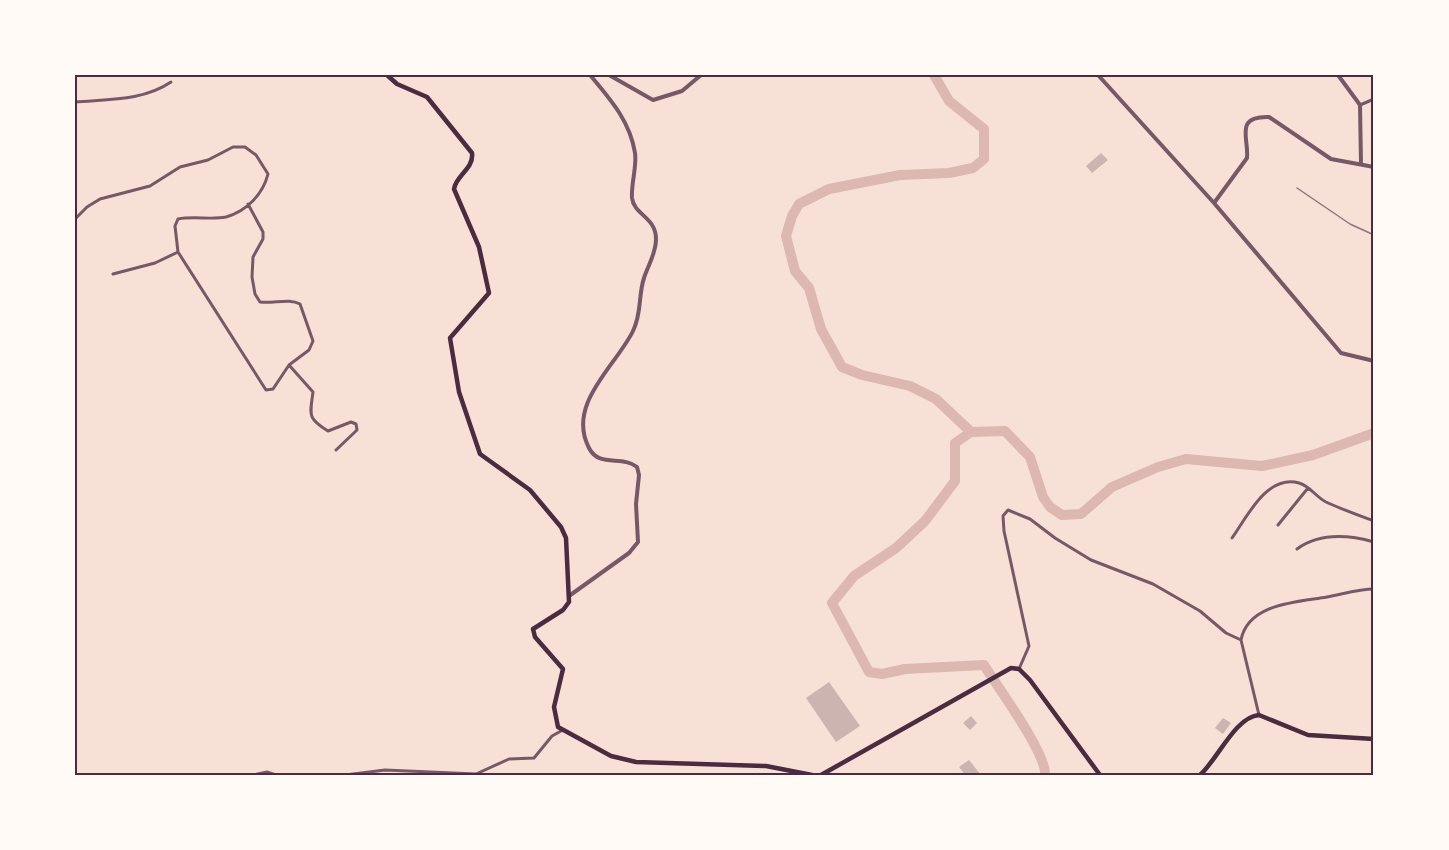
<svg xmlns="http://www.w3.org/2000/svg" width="1449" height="850" font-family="'Playfair Display',serif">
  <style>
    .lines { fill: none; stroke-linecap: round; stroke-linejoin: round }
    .river { stroke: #dcb8b0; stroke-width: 10 }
    .building { fill: #ccb4b1 }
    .minor { stroke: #755966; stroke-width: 3 }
    .tertiary { stroke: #755966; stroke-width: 4 }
    .primary { stroke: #4a2c40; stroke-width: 4.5 }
    .trunk { stroke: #4a2c40; stroke-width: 4.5 }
    .rail { stroke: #8f747c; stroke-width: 1.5 }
    .neatline { fill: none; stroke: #4a2c40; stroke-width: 2 }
  </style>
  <rect width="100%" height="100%" fill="#f7e1d7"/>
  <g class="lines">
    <path class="river" d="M934,75L949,101L984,129V159L973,168L949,173L900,175L829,189L799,204L792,216L786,236L795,271L809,288L821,329L842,367L862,375L910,386L936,399L971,432
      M1045,775C1047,754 997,686 984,665L905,669L882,674L869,672L832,603L854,576L896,548L925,521L955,481V443L971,432L1005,431L1030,457L1043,497L1050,507L1062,515L1081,514L1112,487L1158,467L1186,459L1262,466L1313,455L1374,433"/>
  </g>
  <path class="building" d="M1101,153L1108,160L1092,173L1086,166Z
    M829,682L860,726L836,742L806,698Z
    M971,716L977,723L970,730L963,723Z
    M1223,718L1231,723L1223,734L1215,728Z
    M969,760L981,775H965L959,767Z"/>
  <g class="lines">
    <path class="minor" d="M75,102C108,99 143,101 171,82
      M1360,105L1374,99
      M75,219L87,207L100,199L150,186L180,167L208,160L233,147H245L256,155L268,174C263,194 247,211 226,217C212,220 194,216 178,219L175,226L178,252L155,263L113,274
      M178,252L266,390L273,389L289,365L309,350L313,341L300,304C289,298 273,304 260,302L255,294L252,277L253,257L263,239V232L248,204
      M289,365L313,392C310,415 307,418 328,431L351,422L356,424L357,430L336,450
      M1278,525L1308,488
      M1232,538C1247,517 1267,474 1299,483C1310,486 1316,497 1326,502C1341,509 1358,515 1374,521
      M1297,549C1319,533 1349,535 1374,542
      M1019,669L1029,646L1004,531L1003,516L1008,510L1030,519L1055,538L1091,560L1153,584L1200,611L1226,633L1241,640
      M1259,715L1241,640C1248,603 1298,602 1327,597C1343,594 1359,589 1374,589
      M253,775L267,772L276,775
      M345,775L385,770L476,774L509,759L534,758L552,736L561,731"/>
    <path class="tertiary" d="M609,75L653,100L682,91L701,75
      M1098,75L1214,203L1341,353L1374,361
      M1338,75L1360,105L1361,164
      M1214,203L1247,158C1249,138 1234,116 1269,117L1331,159L1374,167
      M569,596L629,553L638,542L636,504L639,475L637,467C622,455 599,468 589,448C566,404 616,366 633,331C642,313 638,296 644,278C648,265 656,254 656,239C656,217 634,215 632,198C631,183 637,167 635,153C630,121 610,99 590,75"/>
    <path class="primary" d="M387,75L397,84L427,97L472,153C474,169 456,175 454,189L479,247L489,293L450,338L459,392L480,454L530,490L561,527L566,538L569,602L563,610L533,629L535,637L563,669L554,707L558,727L611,756L636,762L766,766L812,775"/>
    <path class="trunk" d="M821,775L1011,668L1019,669L1030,680L1100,775
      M1200,775C1218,759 1235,717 1259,715L1308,735L1374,739"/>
    <path class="rail" d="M1297,188L1350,224L1374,235"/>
  </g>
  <rect width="1449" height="850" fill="none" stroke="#fffaf5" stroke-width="153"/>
  <rect x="76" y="76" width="1296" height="698" class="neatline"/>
</svg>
